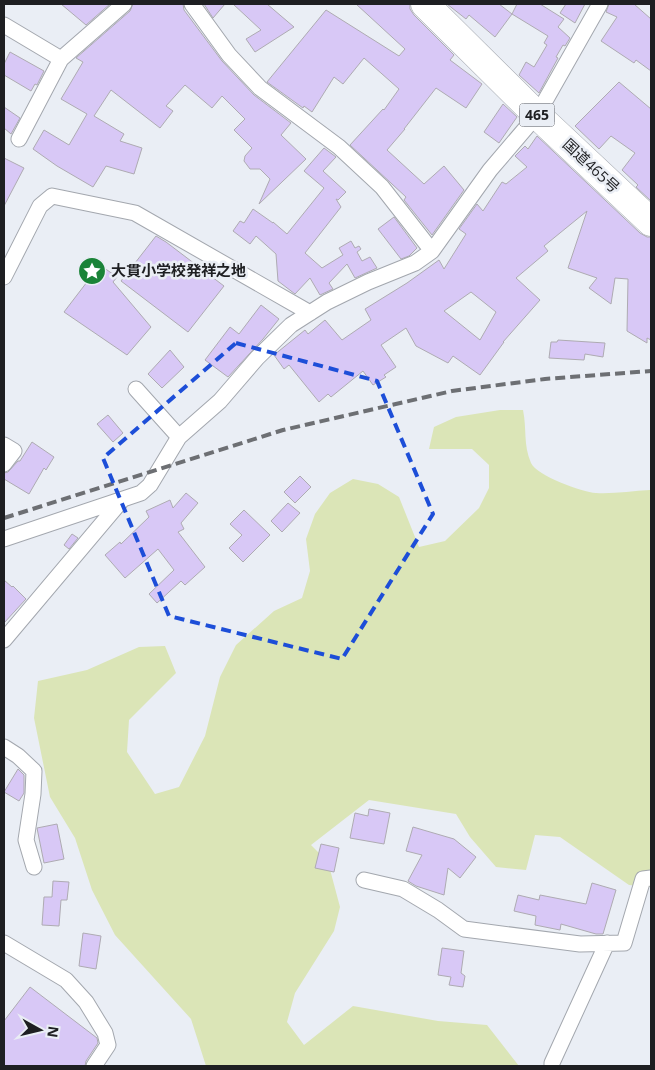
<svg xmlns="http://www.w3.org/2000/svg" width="655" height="1070" font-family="'Open Sans','Noto Sans JP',sans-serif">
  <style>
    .green { fill: #dbe5b7 }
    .building { fill: #d8c8f6; stroke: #aeabb2; fill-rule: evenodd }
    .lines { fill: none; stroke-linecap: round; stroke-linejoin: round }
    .street-casing { stroke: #a3a7ae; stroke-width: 17 }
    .highway-casing { stroke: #a3a7ae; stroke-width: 29 }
    .street { stroke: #fff; stroke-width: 15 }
    .highway { stroke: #fff; stroke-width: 28 }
    .rail { stroke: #6d6f73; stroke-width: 4; stroke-dasharray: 10 5; stroke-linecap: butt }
    .marked { fill: none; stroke: #1d4ed8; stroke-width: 4; stroke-dasharray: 10 6; stroke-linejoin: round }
    .labels { text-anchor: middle; stroke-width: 5; stroke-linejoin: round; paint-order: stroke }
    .shield { fill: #eaeef5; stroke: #5b5d61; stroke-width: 1 }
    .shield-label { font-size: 14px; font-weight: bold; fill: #1e1f22 }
    .street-label { font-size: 15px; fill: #1e1f22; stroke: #eaeef5 }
    .poi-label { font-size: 15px; font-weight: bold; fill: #1e1f22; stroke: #eaeef5; text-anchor: start }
  </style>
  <rect width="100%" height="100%" fill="#eaeef5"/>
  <path class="green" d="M500,410H523C527,429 523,444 531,463C537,476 582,492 596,493C613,494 632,491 650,490L651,499V887L629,885L560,837L535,835L526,870L496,867L470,837L456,814L369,800L311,845L328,862L340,907L334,931L295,993L287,1022L304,1045L353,1006L438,1021L487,1025L519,1066H206L191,1019L115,935L92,890L75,838L50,797L34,718L38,681L87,670L139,647L165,646L176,673L129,720L127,752L155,794L179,787L205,736L220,677L236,645L274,611L302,598L310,571L306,539L315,514L330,493L353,479L378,484L399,497L419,547L445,541L479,508L489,488V465L472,449H429L434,427L456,417Z"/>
  <path class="building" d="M61,4H110L86,25Z
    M133,4H183L184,10L222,61L254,95L291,123L281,135L306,159L259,204L270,179L260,169H250L244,161L245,156L252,148L234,130L245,119L222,96L212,108L185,85L166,106L173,111L160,128L111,90L94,116L124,134L120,141L142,148L134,174L106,166L93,187L57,166L33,149L44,130L69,145L87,114L61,99L83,62L76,58L130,11Z
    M204,4H225L213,18Z
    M233,4H267L294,27L255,52L246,39L261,30Z
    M356,4H410V9L414,15L454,55L450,60L482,84L466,108L436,88L404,129H405L387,150L424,184L444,166L464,190L432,235L404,200L406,197L350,145L383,109L384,110L399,89L364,58L343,84L334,77L312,112L304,106L303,108L267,82L326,10L399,56L405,49Z
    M447,4H499L512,14L495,37L469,15L466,19Z
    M517,4H540L564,19L558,27L570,38L565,46L563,45L556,57L558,58L539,93L519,75L526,62L534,67L547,45L544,43L548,36L512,14Z
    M566,4H585L575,23L560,13Z
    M609,4H634L651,19V71L636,60L634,63L601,41L617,17L606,12Z
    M10,52L44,71L37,85L35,84L31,91L4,75V64Z
    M619,82L651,109V201L636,187L638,185L622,170L635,153L611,136L599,149L575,126Z
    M503,104L517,117L499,143L484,132Z
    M4,107L20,118L11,134L4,128Z
    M537,136L640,233L647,237H651V340L647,338V343L627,331L628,279L615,278L611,304L589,288L597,278L568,268L587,211L544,246L548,251L516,278L540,300L503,342H504L480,375L453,356L448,363L416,346L406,328L381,345L396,367L384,375L386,377L373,385L363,371L331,397L328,394L319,402L289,365L284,369L274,355L305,330L308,334L325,320L342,340L371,320L365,309L407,283L439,260L444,269L466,234L459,229L477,204L483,211L502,182L506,184L527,167L515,156L525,146L528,149ZM471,292L496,312L480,340L444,311Z
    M324,148L336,157L323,171L346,192L338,200L336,199L341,207L305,253L322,268L343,255L339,248L351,241L355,248L359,246L361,249L357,252L362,261L370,257L377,268L355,278L347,264L329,283L333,289L320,295L310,278L295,294L278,281L276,254L256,236L250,244L233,231L240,221L244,223L253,209L273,223V222L287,234L324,188L304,171Z
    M4,158L24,168L4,206Z
    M394,217L417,248L409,256L401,259L378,229Z
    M156,236L166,242L224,286L188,332L121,281Z
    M100,265L117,277L113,282L151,327L127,355L64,312Z
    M261,305L279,319L263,339L228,377L205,360L230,327L239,334Z
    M558,340L605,343L603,357L585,354L584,360L549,358L551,342H557Z
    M170,350L184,367L162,388L148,374Z
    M108,415L123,433L113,442L97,424Z
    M32,442L54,457L46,470L44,468L29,494L4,479V473L8,472L18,461H20Z
    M300,476L311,487L295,503L284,492Z
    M186,493L198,503L181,523L184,529L178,532L205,567L185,585L181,581L157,603L149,594L174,570L158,549L125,578L105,555L120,542L121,544L149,517L146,511L170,500L173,508Z
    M288,503L300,513L282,532L271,521Z
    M244,510L270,535L243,562L229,548L242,535L230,524Z
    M72,534L78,538L69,549L64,545Z
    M4,580L12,587L13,586L26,599L4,623Z
    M18,769L24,775V793L19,801L4,792Z
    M369,809L390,813L384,844L350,838L355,813L368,816Z
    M57,824L64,859L44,863L37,828Z
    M413,827L454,839L476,857L460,878L448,868L444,895L416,886L408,881L422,855L406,851Z
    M321,844L339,848L334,872L315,868Z
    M53,881L69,882L67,900H61L59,926L42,925L44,897H52Z
    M592,883L616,890L603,934H596L561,924L560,930L535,925L536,916L514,911L518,895L539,900L540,895L586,904Z
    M83,933L101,936L96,969L79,966Z
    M442,948L464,951L461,973L465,976L463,987L449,985L451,977L438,975Z
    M30,987L97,1038L98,1043L86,1061L85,1066H4V1021Z"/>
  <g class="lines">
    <g class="street-casing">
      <path id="street" d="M192,4L229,55L260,88L339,147L382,187L432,251
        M4,25L61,59
        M19,139L61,59L124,4
        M4,277L40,206L52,196L135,213L310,313
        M136,389L179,437
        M4,445L14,451L4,464
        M4,539L141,493L150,485L179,437L220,401L257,358L291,325L327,302L368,282L415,263L432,251L490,170L537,115L600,4
        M4,640L122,500
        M4,747L18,756L34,771L33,794L26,840L34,867
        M364,880L403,889L438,910L464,929L580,944L624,943L643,879L651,878
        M4,943L66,980L86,1002L105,1033L108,1045L94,1066
        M552,1066V1063L607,943"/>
    </g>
    <g class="highway-casing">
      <path id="highway" d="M425,4L537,115L651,222"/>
    </g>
    <use href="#street" class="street"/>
    <use href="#highway" class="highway"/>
    <path class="rail" d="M4,518L283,430L452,391L545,379L651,371"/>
  </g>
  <path class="marked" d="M236,343L377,381L433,514L342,659L169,616L103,458Z"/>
  <defs>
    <g id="sight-disc" transform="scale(1.4375)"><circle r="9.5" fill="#1a8338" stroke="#eaeef5"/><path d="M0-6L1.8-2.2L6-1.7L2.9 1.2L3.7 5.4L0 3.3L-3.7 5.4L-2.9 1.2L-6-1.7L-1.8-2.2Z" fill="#fff"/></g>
  </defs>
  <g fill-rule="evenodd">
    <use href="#sight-disc" x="92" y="271"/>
  </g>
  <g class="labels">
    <rect class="shield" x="519.5" y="103.5" width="35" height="23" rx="4"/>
    <g class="shield-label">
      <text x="537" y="120">465</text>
    </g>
    <g class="street-label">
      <text transform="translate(591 166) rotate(43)" y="5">国道465号</text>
    </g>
    <g class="poi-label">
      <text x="111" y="276">大貫小学校発祥之地</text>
    </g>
  </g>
  <rect width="655" height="1070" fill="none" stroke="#1e1f22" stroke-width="10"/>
  <g transform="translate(40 1030) rotate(98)" stroke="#eaeef5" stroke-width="4" paint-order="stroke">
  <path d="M0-4L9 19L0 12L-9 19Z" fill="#1e1f22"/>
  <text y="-8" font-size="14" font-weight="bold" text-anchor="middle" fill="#1e1f22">N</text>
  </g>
</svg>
